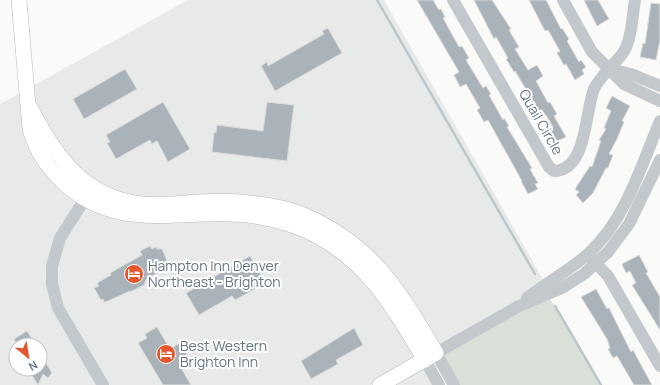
<svg xmlns="http://www.w3.org/2000/svg" width="660" height="385" font-family="Manrope,sans-serif">
  <style>
    .built { fill: #e8e9e9; fill-rule: evenodd }
    .green { fill: #dadfd7 }
    .lines { fill: none; stroke-linecap: round; stroke-linejoin: round }
    .stream { stroke: #bbc7cb; stroke-width: 2.5 }
    .building { fill: #aab3b9; stroke: #dcdcda }
    .major-casing { stroke: #b5babe; stroke-width: 16 }
    .minor { stroke: #c3c8cc; stroke-width: 12 }
    .major { stroke: #fff; stroke-width: 15 }
    .labels { text-anchor: middle; stroke-width: 4; stroke-linejoin: round; paint-order: stroke }
    .street-label { font-size: 14px; fill: #657683; stroke: #fff }
    .poi-label { font-size: 14px; fill: #657683; stroke: #fff; text-anchor: start }
  </style>
  <rect width="100%" height="100%" fill="#fafaf8"/>
  <path class="built" d="M188,0H384L545,283L519,306L425,360L439,385H0V104ZM16,345H40V369H16Z"/>
  <path class="green" d="M547,294L600,385H454L436,353Z"/>
  <g class="lines">
    <path class="stream" d="M377,0L535,274
      M555,306L601,385"/>
  </g>
  <path class="building" d="M417,0H433L439,10L441,9L445,17L443,18L459,47L462,46L469,58L466,60L483,88L486,86L491,94L489,95L503,120L504,118L509,126L507,127L532,168L530,169L538,183L535,184L538,189L528,194L521,181H522L488,120L484,122L477,110L480,108L466,84L460,87L454,75L459,72Z
    M474,0H492L511,29L509,30L519,47L515,49L528,70L537,65L543,76L536,81L548,103L550,102L557,114L554,116L566,137L554,143L547,131L553,127L546,115L541,118L534,104L532,105L525,92L527,91L515,71L514,72L506,59L508,58L496,37L494,39Z
    M529,0H546L561,29L562,28L569,39L567,41L579,62L581,60L586,67L582,70L584,74L575,80L566,64L564,65L557,53L560,51L548,30L545,31Z
    M584,0H598L609,19L597,26Z
    M651,3L660,4V40L656,60L640,57L643,43L645,44Z
    M328,28L342,53L275,91L261,66L267,62L268,66L324,34L322,31Z
    M125,69L137,89L84,119L73,99Z
    M612,96L630,106L622,121L624,122L617,139L609,154L613,155L608,168H606L593,193L583,203L576,195L579,192L575,189L590,166L592,167L601,141L599,140L606,129L604,128L611,111L606,108Z
    M163,102L190,149L168,162L157,141L152,144L150,140L116,159L107,143L110,142L106,135Z
    M267,102L294,105L287,161L212,152L214,132L216,133L217,125L263,131Z
    M150,246L152,249L156,247L157,249H162L169,265L146,280L144,285L130,292V291L108,301L104,302L103,299L101,300L94,288L99,286L97,283L111,275L110,273L142,255L140,251Z
    M639,255L648,272L646,273L660,297V330L632,285L636,283L630,271L626,273L622,264Z
    M250,256L263,278L255,283L258,287L235,300L232,296L199,315L186,293Z
    M596,289L607,309L609,308L631,352L633,350L652,385H634L617,356L613,358L608,349L610,348L607,339L581,297Z
    M157,327L170,349L180,343L190,360L180,366L191,385H163L138,343L147,338L145,334Z
    M354,328L363,345L336,360L338,364L311,379L301,361Z
    M27,331L36,345H17L14,339Z
    M40,353L52,373L48,378L43,374L38,385L28,369H40Z"/>
  <g class="lines">
    <g class="major-casing">
      <path id="major" d="M19,0L30,129C37,152 46,166 63,182C113,229 168,212 229,214C251,214 274,219 295,226C362,251 390,302 425,360
        M31,109C55,156 84,198 142,204C161,206 181,203 199,202C216,201 234,201 250,203C269,205 289,208 306,216C374,246 400,292 436,353L380,385"/>
    </g>
    <path class="minor" d="M453,0L549,167L554,171C587,171 585,111 594,89C600,76 614,65 623,53C632,39 632,17 635,0
      M563,0L592,52L624,84L660,101
      M610,69L631,74L660,86
      M90,191L60,238L52,266V284L58,308L103,385
      M591,258L608,276L660,366
      M527,298C547,282 572,269 589,253C626,219 641,166 660,121
      M425,360L439,385
      M454,385L436,353L519,306L562,288L584,274L608,252L629,224L660,160"/>
    <use href="#major" class="major"/>
  </g>
  <defs>
    <g id="hotel-disc" transform="scale(1)"><circle r="9.5" fill="#e4572e" stroke="#fff"/><path d="M-6-4.5h1.5V1H6V5H4.5V3h-9V5H-6ZM-4 0a1.8 1.8 0 1 1 3.6 0ZM.5 0V-2.5h3Q6-2.5 6 0Z" fill="#fff"/></g>
  </defs>
  <g fill-rule="evenodd">
    <use href="#hotel-disc" x="134" y="274"/>
    <use href="#hotel-disc" x="166" y="354"/>
  </g>
  <g class="labels">
    <g class="street-label">
      <text transform="translate(541 122) rotate(60)" y="5">Quail Circle</text>
    </g>
    <g class="poi-label">
      <text x="148" y="271">Hampton Inn Denver<tspan x="148" dy="16">Northeast - Brighton</tspan></text>
      <text x="180" y="351">Best Western<tspan x="180" dy="16">Brighton Inn</tspan></text>
    </g>
  </g>
  <g transform="translate(28 357) rotate(150)"><circle r="19" fill="#ffffff" stroke="#c1c8cd"/>
  <path d="M0-3L7 15L0 10L-7 15Z" fill="#e4572e"/>
  <text y="-6" font-size="11" font-weight="bold" text-anchor="middle" fill="#657683">N</text>
  </g>
</svg>
